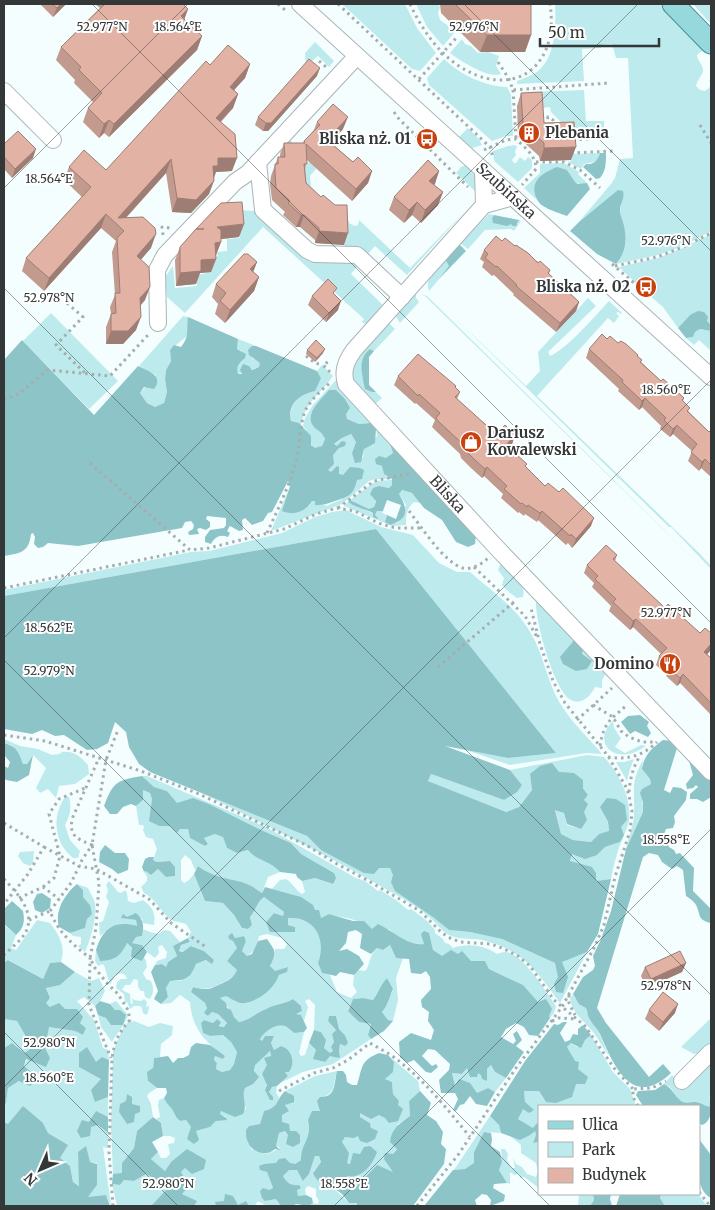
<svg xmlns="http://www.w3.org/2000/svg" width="715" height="1210" font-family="Merriweather,serif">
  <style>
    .green { fill: #bdeaed }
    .forest { fill: #8dc4c8 }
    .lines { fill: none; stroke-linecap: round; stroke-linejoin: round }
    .minor-casing { stroke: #aab4b5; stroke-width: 18 }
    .major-casing { stroke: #459095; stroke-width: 23 }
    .path { stroke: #a5adad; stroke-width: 3; stroke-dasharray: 2.5 4; stroke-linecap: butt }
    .minor { stroke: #fff; stroke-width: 16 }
    .major { stroke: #95d9dd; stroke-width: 21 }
    .wall { fill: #c29a8e }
    .shaded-wall { fill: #9e7d74 }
    .building { fill: #e2b3a5; stroke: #9e7d74 }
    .ticks { fill: none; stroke: #333737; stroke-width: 1; stroke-opacity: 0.45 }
    .labels { text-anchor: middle; stroke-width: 4; stroke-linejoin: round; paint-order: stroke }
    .poi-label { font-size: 15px; font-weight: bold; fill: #333737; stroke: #fff; text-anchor: end }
    .street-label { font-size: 15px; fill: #333737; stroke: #fff }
    .ticks-label { font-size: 12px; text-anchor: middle; fill: #333737; stroke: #fff; stroke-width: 4; stroke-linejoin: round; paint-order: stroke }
  </style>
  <rect width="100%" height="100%" fill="#f4feff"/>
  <path class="green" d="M342,4H405L417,28L436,53L420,71L412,69Z
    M416,4H438L440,7L438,13L440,20L447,25L452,31L455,32L443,46L427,27Z
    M555,4H659L704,51L700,52L697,55C697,61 704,65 703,71C702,76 697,80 696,86L700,90L705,91L709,88L711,84L709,80L711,79V231L683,246L658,255L616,264C637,241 616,226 621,204L578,223L611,184L615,178L620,159L633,158L628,58H616L612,44L601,45V48L582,49L584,81L517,84V81C524,78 532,76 538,71C556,56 556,25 555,4Z
    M693,4H711V24Z
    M462,39L465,44L471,46L478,53L488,52L499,56L496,66L501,74C488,79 461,61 450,53Z
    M315,42L334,61L329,67L318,56L306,66L305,53Z
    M444,59C461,75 484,86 507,87L511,95L513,136H506L492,141L429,85L427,78Z
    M584,90L586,121H604V129L561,131L569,129V122H561L551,112L550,107L542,108L530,104L529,92Z
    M468,128L479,139L482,145L472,148L459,137Z
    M289,139L312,160L316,169L310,176L311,187L337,212L347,215L349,223L355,226L358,225L359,220L410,268L466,210L407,275L375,246L368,254L362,249L322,251L344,248L345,234L305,199L303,169L310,161L297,154H280V150Z
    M515,145L517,147L515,151L516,155L512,160L514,163H516L520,157L525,161L528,157L532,160V168L518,182L494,161L493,151L508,146Z
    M600,153C598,163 593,162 584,164L581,169L568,162L571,161L572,154Z
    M564,163L579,172L578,174L587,183L583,185L575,182L567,170L534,192L537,200L524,188L540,173V164Z
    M465,165L477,178L478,194L456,173L461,167Z
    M222,209L256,211L310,262L354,261L358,265L351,274L385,307L367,325L362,322L364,319L263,227L185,313L167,297L165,277L173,266L175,288L197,286V275L207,273V265L212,258L218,256L217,252L227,251V239L240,238L238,215Z
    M489,214L494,215L492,218L500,223L518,224L519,220L521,221L514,231L511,229L485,230L468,249L460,243Z
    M711,234V325L707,321L690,315L678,328L663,307L649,295L653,290L641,280L637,284L619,267L658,258L683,248Z
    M445,259L450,266L429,291C424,278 437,268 445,259Z
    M416,294V298L419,302L400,323L395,315Z
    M420,294L427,296L711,576L425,296Z
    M588,298L596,306L548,352L550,356C567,349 595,316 609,301L622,313L621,314L618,312L616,313L619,316L614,323L608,318L537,396L700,554L711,566V569L671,527H669L447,310L526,386L540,371L538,352Z
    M51,313L118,381L89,409L23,341Z
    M183,316L188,317L187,336L170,350L171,361L166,370L165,379L167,392L164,403L155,407L147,403L140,393L156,375L139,366Z
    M389,323L395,329L374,351L370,349L362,377L372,392H376L382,398L372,407L350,380L354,359Z
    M700,329L711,331V349L710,350L699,340L694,345L686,338L693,337L695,332Z
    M238,339L256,346H252V358L261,363L259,367L238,374L237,368L242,351L237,349Z
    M322,365L333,376C320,395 306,400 301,425L291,421C287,401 308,390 321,378L317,371Z
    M337,379L347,398L371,423L359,424L347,419L346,415L314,427L322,432L325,439L322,446L315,449C308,443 310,432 303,426L305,418L313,405Z
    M376,429L390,444L393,453C385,459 382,464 384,474L392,479H375L369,481L342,504L271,531L290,486L309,506L312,500L327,506C340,499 354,498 357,480L331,473L328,470L332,455L339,448L334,445L342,438L351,434L356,442L352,453L363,458L364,449L377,436Z
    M392,480V485L390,488L379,486L374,507L369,509L350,500L376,481Z
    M401,490L412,493L421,503L414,502C406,509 406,516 406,525L392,526L344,506L348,502C357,508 367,509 375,515L377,511H383L382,513L387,515L385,522L398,523L406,505L399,494Z
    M346,510L381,527L413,535L439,563L457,572H470C489,589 513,605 527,627C541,647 545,672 555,694C565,716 586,735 602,754L587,753L510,765L463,749L508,758L556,753L376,529L4,596V590L191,552L209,551L282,533L315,517L332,512Z
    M500,565H506C516,575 526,582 523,597L517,598L510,593L502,585L504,578L498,570Z
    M538,600L576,638L582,654L584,647L606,673L602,680V688L595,687C591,695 582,706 571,700C554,691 535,620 536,602Z
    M613,721L614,728L621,738L615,747L625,753L641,745L646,746C616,768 590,743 613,721Z
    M4,739L20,746L38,749L52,755L59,754L62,752C74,751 80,756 88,765L89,774L75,784L59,786L56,798L48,789L40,793L36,788L46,768L33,755L27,764H23L11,745L4,743Z
    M587,755L604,757C618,772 632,798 629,820C628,828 623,837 620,845C616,856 613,867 611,879L596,881V873L570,861L572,853L597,855L605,847L620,842L600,807L608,823L609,832L599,834L591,842L573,840L561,834L555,809L564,813L567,825L581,829L584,812V800L588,795L574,774H530L532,790L519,807L505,812L428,781L431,774L504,800L522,785L510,770Z
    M634,759L630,769L627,781L616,762H624Z
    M643,760L642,769L650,779L651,784L642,789L643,812L626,849C628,838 634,825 634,814C635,789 630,783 643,760Z
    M142,776H147L266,827L356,878L365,881L378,891L380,890L396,900L408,910L411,909L426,920L435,930V933L443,939L445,943L449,944L453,948C467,943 485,945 497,954C500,953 502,952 505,952C523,953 546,992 556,1006L554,1013L550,1018L523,985L489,969L485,961H471L458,954L442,957L433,950L429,934L424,944C413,945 396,938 389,929H372C361,919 343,918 329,914L321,918C305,896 297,896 272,889L280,880L286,879C294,884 295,890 302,894L305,892L302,881L315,878L333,884L334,873L301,854L291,843L261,830L209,804L193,798L177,804L167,791L154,787Z
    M143,790L150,793L152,799L150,821L159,826H170L177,833L180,829H188L190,838L205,846L208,844L204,838L215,834L223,836L227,848L237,853L248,850C255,860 271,861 280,872L268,877L262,893C243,879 232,882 212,874C208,873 203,869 198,866L196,870L194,868L191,860L185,855L181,860V880L184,883L189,880L194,874L205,901L223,903L234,915L242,928L248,929L252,925L250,917C256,910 257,902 264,897L284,912L283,916L274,913L266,922L270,931L295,932V927L288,925V918C307,916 323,931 322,952C322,955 319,960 318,963L322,973L330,975L337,992L351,998L357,992L353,985L354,975L358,970L365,971C370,967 368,957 377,948L383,950L390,945L396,958H403L396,978L398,1000L393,1021L388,1020L382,1012C388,1005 389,998 393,990L387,978C380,985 378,993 373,1000L363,998L353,999L348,1010L359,1022L371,1024L368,1035L371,1039L333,1064L303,1072L280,1083L288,1076L285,1072H289C296,1063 292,1049 281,1046L274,1050L271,1043L274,1036H265L262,1041L260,1039C264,1032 275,1023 285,1026C288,1027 292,1031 295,1033L304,1032L299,1053L301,1056L305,1055L309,1043L316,1050L314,1059L324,1062L330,1055L339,1058L340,1057L339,1050L340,1044L345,1046L347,1042L345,1035L339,1029L336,1016H329L328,1021L336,1030L332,1034L334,1042L331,1047L333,1051L330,1053L324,1048L325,1039L321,1032L314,1030L315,1005L309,999L305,1001L308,1007L304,1021L301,1015L295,1014L302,1011L301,1006L293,999C284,1004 275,1004 266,1009C256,1013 250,1020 239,1022C231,1015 228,1005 220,998L226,995C232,999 238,1004 245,1003C259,1001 275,988 279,975L287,972V967L275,972L270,966L275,956V949H284L287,945L282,938L267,934L259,936C258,943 254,953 247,956L242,951L246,941L244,936L235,938L232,934L228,936L229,939L233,941L237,948L227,961L237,970C233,979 230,979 222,983C211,989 205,990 193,987L191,992L205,1003L207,1007L205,1013L208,1016L212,1012L218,1014L227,1023L224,1027L219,1025L221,1022L217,1019L213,1023L204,1020L201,1023L203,1033L210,1036L223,1035L231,1042L237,1052L234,1064L230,1070L222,1072L216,1069L217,1063L214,1060L215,1056L223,1059L224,1056C204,1041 192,1028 190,1002L180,995L171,1003L161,1004L168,997L166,988L170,981C187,981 190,979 196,964L207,960L212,963L214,960L204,951L192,946L183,952L179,950L181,945L190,942L188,938L191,932L186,924C182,923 178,922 174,921C162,916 157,899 144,893L141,887L147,881V876L144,872V871L151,875L158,869L167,877L175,876V867L170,861L157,862L153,860L157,849L153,839L146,837L143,830L144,827L143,825H139L136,806L143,800Z
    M202,793L307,836L321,850L379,868H390L393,875L434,917L449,930L470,932L502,939L555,963L563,993L561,962L587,952L560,1003C537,972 525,952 486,941C474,937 461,941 449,935C441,931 436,922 429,917C418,907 404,899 391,892C329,856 265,825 202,793Z
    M66,796L69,797C72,807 70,816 65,825L70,840L80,851L78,858H73C54,843 51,815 66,796Z
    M34,851L33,863L30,866L23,863L18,856L20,852Z
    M109,881L118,892L121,893L125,890L127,893L128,901L134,903L143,900C152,907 156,912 154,925L143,923L142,918L127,917L122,918L136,920L137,926L111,927L100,936L99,923L103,921L109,902L106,897L108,890L106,885Z
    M77,884L88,888C90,893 94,898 95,903C97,918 91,938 85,952L78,946L81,944V937L73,936L70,933L85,928L90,905L83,897V890Z
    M37,920L50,923C59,935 66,946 61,962L50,963L43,979L9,960L4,963L5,926L16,935L11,948L16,950Z
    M143,929L150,932L158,934L164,930L170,931L180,942L173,946L177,956L168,962L166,968L162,964L155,965L157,961L166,958L167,952L162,945L158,947L159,953L155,958L147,952L142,945L132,943L135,937L142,936Z
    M127,943L142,961L144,957L146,961L147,967L143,973L146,979L151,981C154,988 154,992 150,999L145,997L144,991H141L138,987V980L134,979L130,985H125L122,990L130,994L131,1004L133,1003L132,998L134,1000L141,1001L144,999L147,1002L146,1007L149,1006L148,1013L146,1015L143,1013L142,1008L140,1006H134L130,1009L127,1002L125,1003L124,994L116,988L117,982L121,979H127L125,975L121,973L115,976L110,985L104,965L102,964L98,966L95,961L96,950L100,961Z
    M75,972L91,981L99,978L105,991L100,1001L95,1006L84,997L77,1001L94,1020L103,1048L108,1050L109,1060L102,1057L101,1080L95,1102L108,1097V1117L95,1112L91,1127L98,1125L108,1133V1148L103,1147L111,1206L106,1195L87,1198L97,1185V1163L90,1162L78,1152L80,1186L73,1182L70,1166L59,1158L67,1145L48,1133L43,1123L8,1124L4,1122V1105L6,1103L8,1088L19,1081L34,1074L24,1066L34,1046V1039L49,1027L75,1031L83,1035L86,1028L65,1009L50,1007L46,1003L50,998L46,987L60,985Z
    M573,994L575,998L586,1007L591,1021L596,1026L609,1056C603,1048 599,1040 593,1032C583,1020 573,1014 570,999Z
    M116,1001L128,1015C125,1025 117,1033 112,1042L101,1027L98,1015L106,1018L115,1010L110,1004Z
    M711,1018V1042L701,1053L694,1054L681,1047Z
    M4,1019L17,1021L25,1035L30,1049L26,1053L12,1043L4,1048Z
    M134,1021L149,1027L160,1023L173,1026L172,1035L161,1044L160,1057L154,1058L153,1068L148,1081L157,1088L149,1093L147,1096L151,1104L153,1117L137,1131L134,1148L122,1163V1174H113L111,1128L113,1051L123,1028L127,1023Z
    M591,1035L613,1072L630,1089L636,1106H539V1125L537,1123L534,1129L518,1119L525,1102L524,1091H539L546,1102L578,1069L567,1047L571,1043L577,1047Z
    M270,1051C272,1057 269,1058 268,1064C265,1072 269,1082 265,1090L273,1097L269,1092L272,1087L277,1086L276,1093L279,1097C278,1106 272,1109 264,1111L260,1124L249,1126L251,1149C258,1152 265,1156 272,1152C275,1151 277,1149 280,1148L276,1146L279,1133L285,1131L288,1135L290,1131L282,1122V1115L290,1093L285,1091L315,1076L337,1071C333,1082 337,1091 324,1097L320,1112L301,1154V1160L295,1164H264L260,1170L267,1172L273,1188L269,1190L265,1201L276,1199L281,1206H267L258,1201L255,1205L257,1206H194L196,1201L182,1194L181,1172L185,1168L204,1169L171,1162L165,1171L151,1159L158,1152L161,1158H166L170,1154L168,1144L174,1143L175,1138L170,1136H163L161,1123L156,1119L160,1117L158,1105L159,1100L164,1098C166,1103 168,1104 171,1108C176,1114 173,1116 180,1121L186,1120L191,1127L196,1131L210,1127L216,1121L226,1117L219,1114L221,1111L235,1116L246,1109L242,1094L245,1088L253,1084L255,1064Z
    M388,1055L418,1081L420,1091L409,1101L410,1116L398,1124L397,1148L393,1154V1172L377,1166L356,1188L344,1179L348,1176L360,1154H353L350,1164L347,1163L342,1142L345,1137L359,1136L371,1128L370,1123L360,1117V1112L375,1117L379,1114L385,1118L397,1105L399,1101L393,1094L392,1082L385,1079L394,1062Z
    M711,1062L710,1079L711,1080V1094L709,1098H711V1107L709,1108L697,1102L684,1103L679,1100L670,1087L664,1084L672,1075L684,1087Z
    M491,1065L495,1072L506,1078L495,1092L488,1088L477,1093L459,1079L455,1087L452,1073L462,1074L467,1068L481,1074L487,1081V1069Z
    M490,1116L499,1125L501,1133L484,1132L474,1152L475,1163L465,1169L454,1170Z
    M535,1130L536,1135L533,1143L538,1142L539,1140V1188L524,1177L520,1178L519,1174L514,1175L510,1172V1184L507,1183L499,1170L502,1162L501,1149H505L508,1154L507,1160L512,1168H515L513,1158L516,1164L522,1167L527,1174L536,1177L538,1172L536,1163L521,1153V1145L510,1136L520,1139Z
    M315,1156H319L321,1162L313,1172C325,1183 338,1191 349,1203H357V1206H309L313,1203L318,1204L319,1201L316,1196V1189L308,1186L305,1189L306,1195L298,1196L294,1186L287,1183L283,1176L289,1169L297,1170L304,1180L309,1174Z
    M146,1174L170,1187L151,1206H117L112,1184L120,1185L124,1180L134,1181Z
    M579,1194H593L594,1200L590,1206H578Z
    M661,1194H698L707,1206H665L660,1198Z"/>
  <path class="forest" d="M600,153H606C606,163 606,171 600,178L596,179L583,167L586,164C594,165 598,160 600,153Z
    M557,167L567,170L575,182L578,184L587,183L590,189L567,216C560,213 551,211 545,207C540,205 537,200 535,195C531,179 545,172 557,167Z
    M618,190L623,191C625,199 620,203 620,210C620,215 623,221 624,226C627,241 626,253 616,264L597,254L570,231L578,223Z
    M494,215L519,220L516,226H513L511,224L507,226L493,223L492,218Z
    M459,244L466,251L438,280L449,266L445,259Z
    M698,311L704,312L708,317L707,321L711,325V331L700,329L695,332L693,337L686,338L678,328L690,315Z
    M188,317L238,339L237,349L246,354L245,358C239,363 236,366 238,374H242L240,370L243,364L249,366L252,370L259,367L260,363L249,355L248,350L252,346H256L317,371L321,378L315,391C300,394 287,404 291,421L299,423L311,436V445L315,448L322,446L325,439C322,432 320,432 315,428C302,415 321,400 329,390H336L345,399L350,408L346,414L347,419L359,424L371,423L376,429L375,443L364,449L361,462L355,463L352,453L356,442L351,434L342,438L334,444L337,446L342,441L346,442L345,446L339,448L333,455L334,464L328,470L331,472L337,466L339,467V474L343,475L350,467L360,468L364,470L362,479L357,480C354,495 348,497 335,501C326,504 325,505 315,505V501H312C305,512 294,516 282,511L290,487L288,481L272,512L268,513L263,521L252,525L245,518L242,520L243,530L239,531L230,526L227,531L230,533L228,537C220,534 215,537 211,544L205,542V537L210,530L224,528L226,525V518L207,516L206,519L210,522V527L206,530L200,528L197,529L199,534L189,535L188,532L193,529L194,525L191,521L185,522L182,528L78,546L48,543L43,547L38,548L34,544L35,537L33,533L31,534C29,553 20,553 4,556V360L22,340L94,415L138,366C149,371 164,376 154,389L144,387L140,393L147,403L155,407L164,403L167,392L165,379L166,370L171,361L170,350L174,345L181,347C190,336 186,330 188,317Z
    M370,349L374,351L369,357V385L376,392H372L365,389C362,375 357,359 370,349Z
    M390,444L476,535L475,544L468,547L456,542L442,520L424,508L412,493L402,490L399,494C408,509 409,519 390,525L385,522L387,515L396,519L401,505L387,500L383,511H377L375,515L378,518L377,519L373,517V513C366,509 356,508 348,502L350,500L369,509L374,507L376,501L370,494L373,488L379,486L389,488L392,485V479L384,474L382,466L376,464L375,459L379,456L386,458L393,453Z
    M376,529L556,753L508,758L445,746L510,770L522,785L517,792L504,800L431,774L428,781L506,812L519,807L532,790L530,774L540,766L552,763L559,772L574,773L583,780V788L588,795L584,800L588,804L584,812L587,820L581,829L567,824L564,813L555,810L561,834L573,840L591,842L599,834L609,831L608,822L600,807L607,798L616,799L625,805L627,820L621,827L624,835L620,842L605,847L597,855L585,859L572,854L570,861L592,867L596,873V881L611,879L598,934L587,952L562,962L568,977L563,993L556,992L554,984L558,977L555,963L502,939L470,932L449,930L433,917L395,891L391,882L393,875L390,868H379L374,874L364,873L321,850L307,836L150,772L139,764L129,747L126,732L115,722L108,743L97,749L87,750L64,735L55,736L42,730L32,734L4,729V596Z
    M576,638L584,647L582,654L592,661L587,669L576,671L563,664L560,657Z
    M640,715L649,722L647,726L651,733L648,737L635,731L630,734L621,722L628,716Z
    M663,740L673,741L678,745L664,790L670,793L673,787L681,788L687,792L686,800L674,816L675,822L673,828L666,829L664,834L669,847L674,850L676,854L680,853L694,868L693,891L711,909V923C697,920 701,915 696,905C694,901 689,898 686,896L683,870L677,866L672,869L662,862L658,855L649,853L643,857L597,1008L606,1023L649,1077L663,1064L671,1073C632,1110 614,1066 600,1034C597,1028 592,1024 589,1018C587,1015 588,1011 586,1008L579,1004L573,994L583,977L593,970L595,966L593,956L601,939L611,911L626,849L643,812V802L640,793L642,789L651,784L650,779L642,769C644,755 652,748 663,740Z
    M4,743C17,747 18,751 23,764H27L33,755L29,775L17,782L6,780L4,778V766L8,768L10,762L4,755Z
    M688,757L711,780V797L703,802L697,799H690V794L698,787L696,785L693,788L687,789L686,784L693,775Z
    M142,776L154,787L167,791L177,803L193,798L209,804L261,830L291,843L301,854L334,873L336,878L333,884L315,878L302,881L297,877L296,874L280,872C271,861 255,860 248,850L237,853L227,848L223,837L215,834L204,838L208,844L205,846L190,838L188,829H180L177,833L170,826H159L149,821L152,799L150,793L143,790V800L136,806L131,804L123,807L117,814H110L104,806C113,782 117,780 142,776Z
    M105,845L115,853H125L129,859L128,870L118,874L112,869L99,862L100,852Z
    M149,857H154L153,860L157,862L170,861L175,867V876L166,877L158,869L151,875L145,871L144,872L142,867L145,859Z
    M198,866C202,869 207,872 212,874C232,882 242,878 262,893L265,887L301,897L313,905L315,910H319L321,918L329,914L353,921H364L372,929L378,924C392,930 407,946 424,944L421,934L424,931L429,933L433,950L442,956L451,950L458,954L462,951L471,961H485L489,969L523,985L538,1002L546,999L552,1009L549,1016L550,1018L538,1036L529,1035L524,1027L516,1023L506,1029L501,1037L513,1044L516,1041L513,1034L517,1031L522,1040L516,1046L524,1052L506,1078L495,1072L491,1065L487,1069V1081L482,1079L481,1075L478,1073L477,1077H470L467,1068L462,1074L452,1073L455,1086L459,1079L470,1083L477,1093L488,1088L495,1092L487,1106L476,1104L470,1096L464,1104L460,1105L456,1111L453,1110L458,1099L455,1093H441L439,1080L449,1070L450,1064L435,1050L428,1049L422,1056L432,1066L436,1064L438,1067L431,1073L426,1072L414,1060L407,1063L400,1057L399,1042L411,1033L431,1040L434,1030L428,1021L429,1012L422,1007L421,1000L431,989L430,977L426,971L421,974L411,973L409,959L396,958L390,945L383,950L377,948L371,954L360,948L362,934L356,930L348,932L346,943L339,951L347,949L359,956L364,964L354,975L340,972L336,976L322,973L318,963C327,940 315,916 288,918V925L295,927V932H270L266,922L274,913L283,916L284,912L264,897C257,902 256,910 250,917L252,925L248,929L242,928L234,915L223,903L205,901L194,874Z
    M77,884L83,890V897L90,905L92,914L87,919L85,928L70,933L59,927C54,911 65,894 77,884Z
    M42,893L51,899L50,908L42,913L35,910L33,902L37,894Z
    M12,901L23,911C25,921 24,928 16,935L4,924V909Z
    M136,913C144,920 144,926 142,936L136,937L132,943L142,945L147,952L142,961L131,957L132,948L127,943C120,957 115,960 100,961L96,950C103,928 114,920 137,926L136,920L121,918L123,914L127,917Z
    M232,933L235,938L244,936L246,941L242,951L247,956L252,954L258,941L267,939C276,952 277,952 270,966L275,971L288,967L287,972L279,975C275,988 259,1001 245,1003C238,1004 232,999 226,996L220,998L226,1003L227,1008L231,1010L234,1017L239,1022C250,1020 256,1013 266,1009C275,1004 285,1004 293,999L301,1006L302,1011L296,1014L301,1015L307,1028L304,1032L295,1033C292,1032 288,1027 285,1026C275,1023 264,1032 260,1039L262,1041L265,1036H274L271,1043L274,1050L281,1046C292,1049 296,1063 289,1072H285L288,1076L277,1086L272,1087L269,1092L273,1097V1100H270L265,1090L267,1085L262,1074L267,1065L264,1058L271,1056L270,1051L255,1065L254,1071L259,1077L253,1084L245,1088C241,1098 248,1105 243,1114L235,1117L221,1111L220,1114L226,1118L227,1120L216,1121L210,1127L196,1131L199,1140L194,1144L187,1139L191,1127L186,1120L180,1121C173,1115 176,1114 171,1108C168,1104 166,1103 164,1098L167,1093L166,1088H157L148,1081L147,1072L153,1068L154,1058L168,1056L173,1063L178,1058H183L189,1055L191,1047L196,1043L210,1045L225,1056L223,1059L215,1056L214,1060L217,1063L216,1069L222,1072L230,1070L234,1064L237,1052L231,1042L223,1035L210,1036L203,1033L201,1023L204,1020L213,1023L217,1019L221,1022L219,1026L224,1027L227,1023L218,1014L212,1012L208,1016L204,1013L207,1008L205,1003L191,992L193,987C208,991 210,989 223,983C231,979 233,978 237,970L227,961L237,948L233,941L229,939L228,936Z
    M188,938L190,942L181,945L179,951L183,952L191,946L204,951L214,960L212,964L206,960L196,964C190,979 187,980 170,981L166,988L168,997L161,1004L154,999L158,991L151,972L155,965L162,964L166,967L168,962L177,956L173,946Z
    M8,960L43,979L50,963L61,962L75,972L60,985L46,988L50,998L46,1003L50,1007L59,1003L65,1009H77L83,1017L80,1023L86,1028L83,1035L75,1031L49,1027L46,1042L34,1039V1046L45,1048L50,1058L46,1067L26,1059L24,1066L34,1074L37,1079L30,1086L19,1081L8,1088L6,1103L4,1105V1048L12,1043L25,1053L30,1049L25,1035L17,1021L4,1019V963Z
    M387,978L393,989C389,998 388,1005 382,1012L388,1020L393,1021L384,1031L371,1039L368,1035L371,1024L359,1022L348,1011L353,999L363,998L373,1000C379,992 380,985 387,978Z
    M100,1001L110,1004L115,1010H120L126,1015L123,1025H111L106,1018L98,1015L95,1006Z
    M329,1016H336L339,1029L345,1035L348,1043L345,1046L340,1044L339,1050L340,1057L339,1058L330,1056L325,1062L313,1059L316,1050L309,1043L314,1030L321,1032L326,1040L324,1048L330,1053L333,1051L331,1047L334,1042L332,1034L336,1030L328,1021Z
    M563,1022H567L560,1033L565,1042L570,1040L573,1034L578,1035V1029L583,1025L591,1035L585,1040L581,1048L571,1043L567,1047L575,1061L579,1062L578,1069L588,1077L585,1084H576L572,1097L556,1103L546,1102L539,1091H524L525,1102L534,1110L529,1113L523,1109L518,1119L533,1128L537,1123L539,1125L538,1142L533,1143L536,1135L535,1131L530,1135L520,1140L501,1133L499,1125L490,1116L525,1061L554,1024L558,1025Z
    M87,1047L96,1062L102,1057L109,1060L108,1097L95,1102L91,1090L101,1079L79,1067V1053Z
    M379,1053L388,1055L394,1062L393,1072L385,1079L392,1082L393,1094L399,1101L398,1105L403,1109L398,1121L389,1123L385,1118L379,1115L371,1119L360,1113V1117L370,1123L371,1128L378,1131L375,1139L367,1143L360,1141L358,1136L354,1138L345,1137L342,1142L349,1153L347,1163L350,1164L353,1153L360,1154L364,1147L370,1146L377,1152C373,1164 362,1179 348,1176L344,1179L356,1187L377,1165L393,1172L384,1159L385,1153L393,1154L397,1149L390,1142C391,1129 400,1123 410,1116L409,1101L420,1091L431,1103L427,1115L436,1121L443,1132L441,1144L446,1149L444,1164L413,1206H357V1203H349C346,1199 342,1193 338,1191C328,1186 317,1184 313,1173L321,1162L319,1156H315L309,1174L303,1181L297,1170H289L283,1176C287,1183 291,1186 299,1185L301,1188L297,1190L298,1196L306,1195L312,1198L313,1203L309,1206L296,1204L293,1206H281L276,1199L265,1201L262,1198L260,1191L263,1188L269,1190L273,1188L267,1172L260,1170L259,1166L264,1164L276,1163L279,1159L285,1158L290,1163L295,1164L301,1160C300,1144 313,1139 308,1120L312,1111H320L317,1101L320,1097C337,1098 334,1081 337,1071H343L346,1075L347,1082L352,1085H357C363,1066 360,1061 379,1053Z
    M664,1084C672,1088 674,1095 681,1101C685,1104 691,1102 696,1102C702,1103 706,1107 711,1107C711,1114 710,1122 702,1125L699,1123V1106H643L636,1095L638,1091L655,1090Z
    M285,1091L294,1096V1102L285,1105L289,1111L282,1115V1122L289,1124L290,1131H296L300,1135V1143L293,1147L286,1144L288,1135L285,1131L279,1133L276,1146L280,1150L275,1149C267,1157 252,1153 248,1142C246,1139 246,1134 246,1130L249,1126L260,1124L264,1111C280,1107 275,1101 285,1091Z
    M127,1094L132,1097V1104L140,1106V1112L135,1114L134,1122L127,1124L119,1112L120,1104L126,1101Z
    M23,1106L43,1123L48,1133L68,1145L60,1158L70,1166L73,1182L79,1186L78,1152L86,1146L90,1162L97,1164V1185L88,1197L106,1195L110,1206H4V1122L8,1124Z
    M96,1111L108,1117V1133L98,1125L91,1127L90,1136L81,1138L77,1131L82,1120L89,1122Z
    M153,1117L161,1123L163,1136L152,1142L158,1152L151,1159L165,1171L171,1162L187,1149L206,1160L204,1169L192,1174L185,1168L181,1172L189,1186L182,1194L197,1201L194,1206H151L169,1187L146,1174L134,1181L124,1180L120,1185L112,1184L113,1174L122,1173V1163L134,1148L137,1131Z
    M484,1132L491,1133L492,1139L491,1146L500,1152L502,1162L499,1170L507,1183L494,1184L493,1188L505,1195L504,1201L490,1206L491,1200L487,1195L482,1194L475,1200L477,1206H424L453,1170L465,1169L474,1163V1152Z
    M699,1139L711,1155V1198C693,1189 699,1157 699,1139Z
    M225,1194L233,1196L238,1205L246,1201L249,1206H216L215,1202L224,1201Z
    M593,1194H611L610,1199L612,1206H590L594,1200Z
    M620,1194H661L660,1198L665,1206H616Z"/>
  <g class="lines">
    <g class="minor-casing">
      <g id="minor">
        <path id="s1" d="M300,4L711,377"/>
        <path d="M4,91L53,140"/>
        <path d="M258,162L263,210L307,250L315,254L357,255L402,297"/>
        <path d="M483,170L484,205"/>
        <path id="s2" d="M513,197L484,205L354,350C346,361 342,371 346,384L497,548L711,772"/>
        <path d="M158,323L157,270L165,255L235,182L248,173L357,56"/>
        <path d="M682,1081L711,1052"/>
      </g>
    </g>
    <g class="major-casing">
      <path id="major" d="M673,4L711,43"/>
    </g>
    <path class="path" d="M278,4L285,10
      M338,4L490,147L493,157
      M410,4C421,27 435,49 456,64C511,102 560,69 550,4
      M319,61L326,67
      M498,62L509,79L513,90L609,83
      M419,79L458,36
      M513,90L516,139
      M394,112L399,119L468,187
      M545,125L548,117L553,120L555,126
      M700,125L711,143
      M573,132L612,131
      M573,140L612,137
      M484,150L506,140L516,139C525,148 536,155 536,169L522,185
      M571,153L613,151
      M536,162H564L580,170L600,188
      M163,235L162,227L170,228
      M612,264L634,283
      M615,266L657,257L683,247L711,233
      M67,303L83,317L56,345L85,373
      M306,356L315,363L323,365
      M330,372L323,365L331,360
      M4,400L18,394L48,370L110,376L148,335
      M90,463L190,550L209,548L284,529L316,514L337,508L355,511L378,523L388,526L396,528H422
      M338,508L374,481L409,474
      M409,511C421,526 444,563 463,568C472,570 482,564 488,558
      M267,533C277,511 288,489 295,465C301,448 299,423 306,409C312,399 321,390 330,383
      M474,567L525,616L537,637
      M4,588L189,550
      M438,667L515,601
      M593,705L613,717L621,731L629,737L642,742H656
      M577,720L612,688
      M4,735L45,741L141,771L199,794L306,845L337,864L367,880L420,911L442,933L450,938L460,942L491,944L502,948L518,956L530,966L554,1000L585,1026L614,1068L633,1089
      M600,746C604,722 610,720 627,705
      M608,757C627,760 643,756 657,742
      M629,792C630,779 633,767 640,756
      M4,823L44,847L28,874L4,904
      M44,847L79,866L96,869L149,899L171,923L206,947
      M4,879C17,893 38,914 24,935C19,942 10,949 4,955
      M43,887L54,878L60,856L49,814L59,799L85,788
      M19,898L43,887L59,899
      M50,911L71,883L82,860L92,845C78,839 69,837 72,819L99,758
      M29,920L50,911C58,932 73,945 90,958L89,1005L111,1058
      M569,995V1003L575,1015
      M552,1021L559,1018L577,1019
      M279,1091L314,1073L333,1068L348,1060L370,1043C380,1049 391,1054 400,1062C427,1083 448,1110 470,1137
      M638,1106L633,1097V1089L652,1088L666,1081
      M699,1192L710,1206
      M113,1206L109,1153L112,1059C114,1042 119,1032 130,1020L128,1010L118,994L106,982L95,968L90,958L96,928L99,883L92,845L106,760L118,730
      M417,1206L458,1155L516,1068L562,1007L595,946L604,925L615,877L630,831L632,812L629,795L626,787L608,756L565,703L553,681L540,644L531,608"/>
    <use href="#minor" class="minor"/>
    <use href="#major" class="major"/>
  </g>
  <path class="wall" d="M40,4H66L53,17Z
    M95,4H183L188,9L184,19L202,36L197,50L109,137L104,133L99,138L83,122L88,108L93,102L74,83L75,80L56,60L61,47L100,8Z
    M440,4H531V35L525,52H480L441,13Z
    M250,64L245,78L234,90L238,94L233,108L221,122L232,171L216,172L209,194L191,213L172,212L166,173L126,218L151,248L141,259L145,300L141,305L136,330L123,344H106V327L111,314L110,307L115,295L112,252L116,241L101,228L44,291L22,271L26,258L82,197L64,180L69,167L106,170L210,65Z
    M317,76L268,131H263L255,125L258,117Z
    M521,93L544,123L571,160L540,161L539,156L518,137L517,106Z
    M317,122L343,129L331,143L353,162L372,171L368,183L352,201L307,160L305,169L306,183L344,245L315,243V240L300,227H296L283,215L285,212L272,200L270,184L271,176L278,157H280V155L284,143H303L304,141L314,130Z
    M4,144L33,158L12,178L4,169Z
    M439,171L434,185L443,192L438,205L421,223L412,215L404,223L389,210L394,197Z
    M244,224L239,237L221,239V242L216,255V259L211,272L200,273L196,284L176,286L175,260L180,247Z
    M502,241L515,246L550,270L549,274L579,302L576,311L556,332L513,295L514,294L494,275L492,276L482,267L484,262L480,259L484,250Z
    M257,262L253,272L259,277L254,291L225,323L215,314L218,304L212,297L216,284Z
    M335,294L338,310L326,322L308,305L312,296Z
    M607,339L618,343L637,356L642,360L641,362L661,381L684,398L683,401L689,412L709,432L711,430V477L701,468L699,471L688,461L692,451L673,434L670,437L660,429L661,426L642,407L639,410L618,391L619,389L586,358L589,349Z
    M307,350L323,353L315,362L306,354Z
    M398,376L455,387L460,392L457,399L496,434L515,435L512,444L509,447L526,467L545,486L591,526L572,548L568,543L566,545L538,520L537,522L525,514L524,516L519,512L518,513L501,498L503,494L484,476L482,478L472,469L461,458L460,454L436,431L432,427L435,420L416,403L415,404L394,385Z
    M617,555L615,561L665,608L700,633H711V650L707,654L711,658V715L680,683L677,686L666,676L667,675L656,665L659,656L661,654L633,627L630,630L609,611L611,606L592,587L594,583L584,573L587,565Z
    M686,963L682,972L647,988L641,976L645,967Z
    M649,1010L675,1013L659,1031L645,1019Z"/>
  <path class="shaded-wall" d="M61,4H66L53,17L57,8Z
    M188,9L183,23L181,16Z
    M487,35H531L525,52H480Z
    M202,36L197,50L109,137L114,124Z
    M250,64L245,78L225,100L230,87Z
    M320,68L317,76L268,131H263L266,123Z
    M238,94L233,108L211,131L216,118Z
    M348,117L343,129L323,152L327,140Z
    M109,120L104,133L99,138L104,124Z
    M576,147L571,160L540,161L544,148Z
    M36,149L33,158L12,178L15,169Z
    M218,158H237L232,171L216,172L213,179V166Z
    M171,159L166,173L119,225L118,218Z
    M372,171L368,183L352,201L356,189Z
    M439,171L435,184L424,194L429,181Z
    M214,181L209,194L191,213L172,212L177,198Z
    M443,192L438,205L421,223L425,210Z
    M417,202L412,215L404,223L409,210Z
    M106,214L101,228L44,291L49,278Z
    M301,215H304L300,227H296Z
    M244,224L239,237L213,240L217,227Z
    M319,231L348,233L344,245L315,243Z
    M156,234L151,248L132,270L137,256Z
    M221,242L216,255L210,256L215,243Z
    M216,259L211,272L200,273L196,284L176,286L180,273L201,260Z
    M257,262L252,275L250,269Z
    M259,277L254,291L225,323L230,310Z
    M150,287L145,300L135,311L140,298Z
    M341,301L338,310L326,322L329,313Z
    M579,302L576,311L556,332L560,323Z
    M141,317L136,330L123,344H106L111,331Z
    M325,349L323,353L315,362L317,358Z
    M645,398L642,407L639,410L642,401Z
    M677,425L673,434L670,437L673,429Z
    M515,435L512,444L503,454L506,445Z
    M705,459L701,468L699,471L702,462Z
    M487,467L484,476L482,478L485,469Z
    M542,511L538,520L537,522L540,513Z
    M594,518L591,526L572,548L576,539Z
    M636,619L633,627L630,630L633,621Z
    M711,644V650L701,661L704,652Z
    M683,674L680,683L677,686L680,678Z
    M686,963L682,972L647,988L651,979Z
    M678,1004L675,1013L659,1031L663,1022Z"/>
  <path class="building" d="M52,4H61L57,8Z
    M105,4H183L188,9L181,16L202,36L114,124L109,120L104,124L88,108L102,93L79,70L81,67L61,47Z
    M455,4H531V35H487Z
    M228,45L250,64L230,87L238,94L216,118L235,134L237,158H218V166H213L214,181L196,200L177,198L171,159L118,218L143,217L155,228L156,234L137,256L149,267L150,287L140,298L141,317L128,331H111V314L116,313L115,293H120L117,238L124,231L106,214L49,278L26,258L91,187L69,167L84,150L106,170L206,61L210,65Z
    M309,59L320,68L271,123H266L258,117Z
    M542,92L544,123L574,122L576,147L544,148V143L523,124L521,93Z
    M333,104L348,117L327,140L353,162L358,157L372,171L356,189L306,144L307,164H304L306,183L321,197L323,195L335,205H347L348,233L319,231V228L304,215H301L288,203L290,201L276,188L275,172V164H278V157H285L284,143H305L304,141L320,125L317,122Z
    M18,131L36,149L15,169L4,157V144Z
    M428,160L439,171L429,181L443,192L425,210L417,202L409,210L394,197Z
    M242,202L244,224L217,227L221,230V242L215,243L216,259L201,260V271L180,273V247L196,229H204H196L221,203Z
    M496,236L502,241L505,238L515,246L516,245L528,253L538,263L540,261L550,270L548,273L579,302L560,323L516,286L517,285L497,266L496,267L485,258L488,254L484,250Z
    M244,254H248L257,262L250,269L259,277L230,310L220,301L226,293L216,284Z
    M328,279L337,288L333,293L341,301L329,313L312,296Z
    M602,334L607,339L610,336L618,343L621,341L626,344L638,355L637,356L642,360L640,362L661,381L663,379L668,383L684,398L682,400L690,408L687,411L709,432L711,430V465L705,459L702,462L691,452L697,444L677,425L673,429L664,420L666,418L645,398L642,401L622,382L623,380L589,349Z
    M316,340L325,349L317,358L307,350Z
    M418,354L456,386L455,387L460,392L455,397L496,434L505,425L515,435L506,445L527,464L525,466L545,486L548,483L559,492L563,488L594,518L576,539L571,534L570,536L542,511L540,513L528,505L527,507L522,503L521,504L504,489L507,486L487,467L485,469L475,460L464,449V445L439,422L436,418L440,413L419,394L418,396L398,376Z
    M606,545L617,555L613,559L665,608L668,604L700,633L705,628L711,633V644L704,652L711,658V703L683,674L680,678L669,668L670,666L659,656L667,648L636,619L633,621L613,602L616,599L595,579L598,576L587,565Z
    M680,951L686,963L651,979L645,967Z
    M663,992L678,1004L663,1022L649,1010Z"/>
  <path class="ticks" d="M92,4L711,623M464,4L711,251M4,188L188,4M4,288L711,995M4,638L638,4M4,660L550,1206M4,1032L178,1206M4,1087L711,380M334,1206L711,829"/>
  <defs>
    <g id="building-disc" transform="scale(1.125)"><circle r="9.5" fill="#c8410f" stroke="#fff"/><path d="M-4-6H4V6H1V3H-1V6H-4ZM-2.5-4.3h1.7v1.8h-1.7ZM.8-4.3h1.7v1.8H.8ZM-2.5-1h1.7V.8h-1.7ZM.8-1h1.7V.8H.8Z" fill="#fff"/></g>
    <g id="bus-disc" transform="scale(1.125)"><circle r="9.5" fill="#c8410f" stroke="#fff"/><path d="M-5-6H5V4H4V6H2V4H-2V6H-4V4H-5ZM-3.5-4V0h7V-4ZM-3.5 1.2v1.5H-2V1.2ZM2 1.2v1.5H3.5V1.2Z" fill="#fff"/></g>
    <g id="shop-disc" transform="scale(1.125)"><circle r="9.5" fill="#c8410f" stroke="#fff"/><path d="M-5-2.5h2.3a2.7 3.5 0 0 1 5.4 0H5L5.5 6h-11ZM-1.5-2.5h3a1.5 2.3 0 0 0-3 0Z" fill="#fff"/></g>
    <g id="restaurant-disc" transform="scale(1.125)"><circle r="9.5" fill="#c8410f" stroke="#fff"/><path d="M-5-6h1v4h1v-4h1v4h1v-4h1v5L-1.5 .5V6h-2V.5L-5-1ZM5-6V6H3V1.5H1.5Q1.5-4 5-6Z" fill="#fff"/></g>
  </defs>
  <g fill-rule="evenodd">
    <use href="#building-disc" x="529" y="133"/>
    <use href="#bus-disc" x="427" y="139"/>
    <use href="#bus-disc" x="646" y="287"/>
    <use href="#shop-disc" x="471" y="442"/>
    <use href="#restaurant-disc" x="670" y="664"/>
  </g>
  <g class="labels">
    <g class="poi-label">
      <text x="545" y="138" text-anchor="start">Plebania</text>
      <text x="411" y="144">Bliska nż. 01</text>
      <text x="630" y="292">Bliska nż. 02</text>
      <text x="487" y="438" text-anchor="start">Dariusz<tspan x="487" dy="17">Kowalewski</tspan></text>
      <text x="654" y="669">Domino</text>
    </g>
    <g class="street-label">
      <text dy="5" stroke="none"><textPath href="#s1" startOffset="278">Szubińska</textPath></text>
      <text dy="5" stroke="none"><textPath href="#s2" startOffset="411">Bliska</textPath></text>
    </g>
  </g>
  <g class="ticks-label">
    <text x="102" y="31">52.977°N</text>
    <text x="178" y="31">18.564°E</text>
    <text x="474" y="31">52.976°N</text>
    <text x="49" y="183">18.564°E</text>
    <text x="666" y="245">52.976°N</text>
    <text x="49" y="302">52.978°N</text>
    <text x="666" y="394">18.560°E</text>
    <text x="666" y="617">52.977°N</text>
    <text x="49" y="632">18.562°E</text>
    <text x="49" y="675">52.979°N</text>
    <text x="666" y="844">18.558°E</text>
    <text x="666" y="990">52.978°N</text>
    <text x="49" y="1047">52.980°N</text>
    <text x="49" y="1082">18.560°E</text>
    <text x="344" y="1188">18.558°E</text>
    <text x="168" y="1188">52.980°N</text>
  </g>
  <rect width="715" height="1210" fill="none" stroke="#333737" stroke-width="10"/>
  <rect x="538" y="1105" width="162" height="90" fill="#ffffff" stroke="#adafaf"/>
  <rect x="548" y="1121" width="25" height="8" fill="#95d9dd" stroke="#adafaf"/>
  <text x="582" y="1130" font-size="15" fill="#333737">Ulica</text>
  <rect x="548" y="1142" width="25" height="15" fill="#bdeaed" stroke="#adafaf"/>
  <text x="582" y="1155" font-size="15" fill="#333737">Park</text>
  <rect x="548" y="1168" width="25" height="15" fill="#e2b3a5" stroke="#adafaf"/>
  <text x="582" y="1180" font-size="15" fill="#333737">Budynek</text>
  <g transform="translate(40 1170) rotate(225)" stroke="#ffffff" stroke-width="4" paint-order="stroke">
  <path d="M0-4L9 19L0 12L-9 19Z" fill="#333737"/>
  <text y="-8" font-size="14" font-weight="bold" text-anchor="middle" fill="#333737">N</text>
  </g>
  <path d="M540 38v8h119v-8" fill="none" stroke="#333737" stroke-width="2.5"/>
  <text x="548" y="38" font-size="15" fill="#333737" stroke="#ffffff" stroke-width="4" paint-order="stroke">50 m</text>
</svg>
